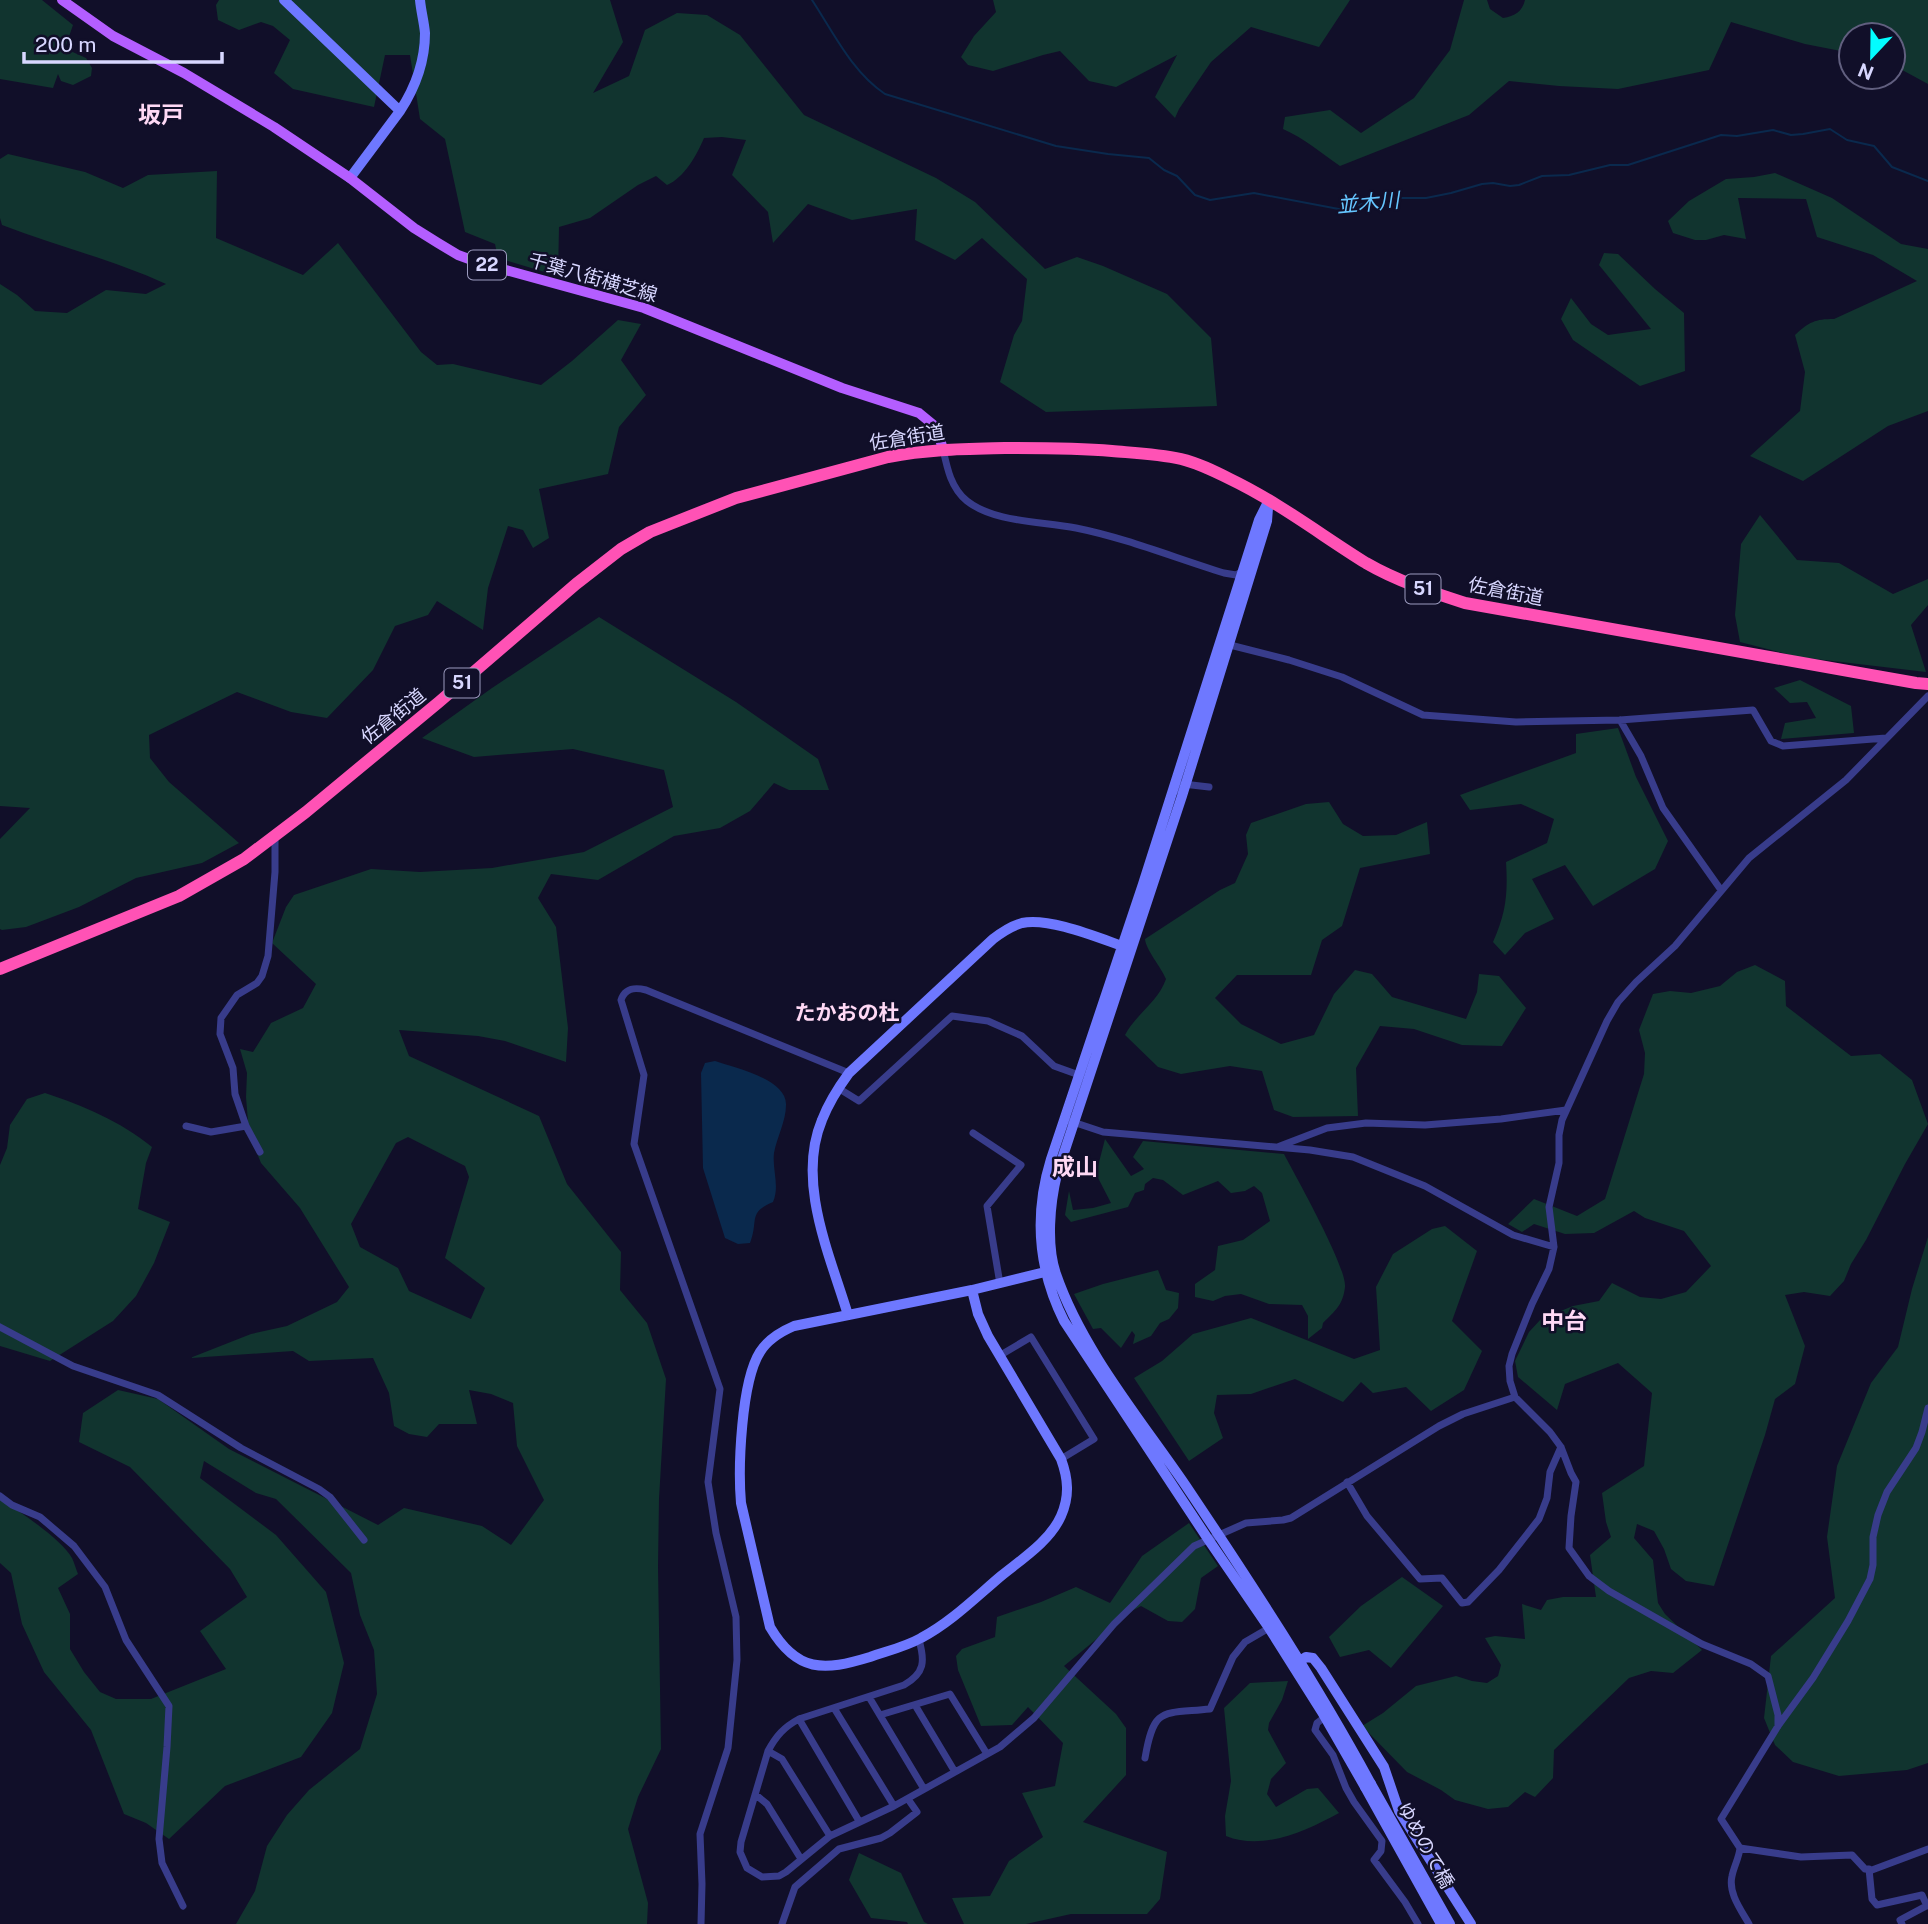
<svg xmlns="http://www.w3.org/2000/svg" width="1928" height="1924" font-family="'Public Sans','Noto Sans JP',sans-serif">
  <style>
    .green { fill: #11342f; fill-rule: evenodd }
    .water { fill: #0a294d }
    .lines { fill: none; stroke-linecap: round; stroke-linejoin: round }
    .stream { stroke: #0a294d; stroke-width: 2 }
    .street { stroke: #383c8b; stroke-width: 7 }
    .secondary { stroke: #6e78ff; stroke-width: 10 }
    .primary { stroke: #b45eff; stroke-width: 10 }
    .highway { stroke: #ff52b5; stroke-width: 12 }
    .secondary-bridge { stroke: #6e78ff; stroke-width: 10 }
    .labels { text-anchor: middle; stroke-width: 5; stroke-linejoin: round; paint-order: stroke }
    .shield { fill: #110f29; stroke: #9c9bbf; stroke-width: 2 }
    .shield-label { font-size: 18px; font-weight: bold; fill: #d8d7ff }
    .street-label { font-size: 19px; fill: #d8d7ff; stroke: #110f29 }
    .water-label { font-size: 21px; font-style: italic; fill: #65c6ff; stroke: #110f29 }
    .neighbourhood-label { font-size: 21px; font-weight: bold; fill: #ffd9f5; stroke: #110f29 }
    .quarter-label { font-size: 23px; font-weight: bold; fill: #ffd9f5; stroke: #110f29 }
  </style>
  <rect width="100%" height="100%" fill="#110f29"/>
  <path class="green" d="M0,0H42L73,25L64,51L66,49L86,58L92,68L91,76L73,85L61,81L58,74L53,88L0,79Z
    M219,0H610L623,42L593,93L629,76L645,30L677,13L707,15L740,35L804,115L936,178L975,202L1045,269L1077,257L1103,266L1167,294L1211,338L1217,406L1046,412L1000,382L1014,335L1022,321L1027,279L982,238L955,260L915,240L917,209L852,220L808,204L773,243L768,212L732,175L746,140L722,137L704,138C697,155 684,178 667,185L656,176L638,185L590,218L559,227L558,276L498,258L495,244L465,232L445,139L420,119L410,55H385L374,107L293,89L274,73L290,40L273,26L261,22L239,30L218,20L216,5Z
    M993,0H1350L1319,47L1251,27L1211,62L1179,109L1175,118L1155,97L1177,55L1116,87L1089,81L1060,51L1043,55L993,71L968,65L961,57L974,36L996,12Z
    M1464,0H1487L1490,9L1503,18C1515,16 1522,12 1525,0H1928V84L1893,65V35H1851V53L1805,44L1731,22L1709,70L1618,89L1559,86L1509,81L1469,115L1340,166C1321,153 1304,138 1283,129L1285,117L1330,110L1361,133L1414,98L1450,50Z
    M8,154L85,172L123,188L148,175L217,171L216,238L303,275L338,243L421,352L437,365L453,364L541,385L572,361L618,320L641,324L621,360L646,395L619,427L608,474L539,489L549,538L533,548L523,530L508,526L488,588L483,630L437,601L428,615L395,626L373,670L327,718L291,712L237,692L149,735L150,758L169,782L239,843L202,863L136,878L79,907L26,927L2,930L0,929V839L30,808L0,806V284L17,295L35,311L67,313L106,290L146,294L166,284C114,260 56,246 2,225L0,218V159Z
    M1775,173L1832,198L1901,244L1928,249V411L1888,426L1803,481L1750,456L1800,411L1805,372L1795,335C1809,322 1815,319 1834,319L1917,281L1873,255L1817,237L1806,199L1738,198L1746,239L1724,235L1706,240H1695L1673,233L1668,221L1689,201L1726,179L1754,177Z
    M1604,253L1618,254L1655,289L1684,313L1685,371L1640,386L1573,340L1561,319L1571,298L1591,324L1608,335L1651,329L1599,265Z
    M1760,515L1797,560L1839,563L1893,594L1928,579V605L1911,625L1926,672L1799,657L1740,642L1735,615L1741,544Z
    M599,617L736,702L818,759L829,790H789L774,783L750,811L720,828L674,836L598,880L551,874L538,898L556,927L568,1028L566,1062L505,1041L478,1036L399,1030L409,1056L539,1116L567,1184L621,1252L620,1290L647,1323L666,1379L659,1499L658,1567L661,1749L638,1797L628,1829L648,1903L647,1924H236L255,1891L267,1846L287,1815L309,1790L360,1749L377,1694L374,1650L360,1615L351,1573L276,1499L256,1493L204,1461L200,1478L276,1535L326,1592L344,1663L332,1713L301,1757L225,1786L169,1839L146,1823L124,1814L91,1730L44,1672L22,1624L11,1573L0,1563V1500C19,1510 62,1540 72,1558C74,1562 76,1569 78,1574L58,1588L70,1614V1649L84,1672L100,1692L116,1699H151L226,1669L200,1631L247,1597L230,1569L130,1467L79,1442L83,1413L118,1390L158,1399L229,1449L378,1525L404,1508L482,1526L511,1545L544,1500L517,1446L513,1403L491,1394L469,1390L477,1424H439L427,1437L409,1434L394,1426L389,1393L373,1358L309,1361L293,1351L190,1358L251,1334L287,1326L337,1302L349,1287L300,1208L261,1163L249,1134L246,1097L247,1073L240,1049L253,1052L271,1023L303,1008L316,984L272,943L286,907L294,895L371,869L420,872L492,868L584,852L673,807L664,770L573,749L474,757L422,738L492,688ZM408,1137L465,1166L469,1177L445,1258L485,1288L471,1319L409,1291L398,1268L360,1247L351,1224L396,1143Z
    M1800,680L1851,706L1854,733L1781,739L1785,723L1816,718L1807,702L1790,703L1774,688Z
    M1618,728L1636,777L1668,841L1655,869L1593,906L1565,865L1532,879L1554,919L1525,933L1505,955L1493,942C1506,913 1508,894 1506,862L1547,843L1554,819L1521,804L1470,810L1460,795L1576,753V734Z
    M1329,802L1343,824L1363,836L1396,835L1427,822L1430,854L1360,868L1342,926L1322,940L1311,975H1237L1215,998L1241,1024L1281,1044L1314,1035L1334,994L1355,970L1372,974L1392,997L1466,1019L1477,992L1479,974L1499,976L1526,1008L1502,1046L1462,1045L1414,1029L1380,1026L1356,1068L1358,1116L1293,1117L1274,1110L1262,1071L1230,1066L1181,1074L1158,1067L1125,1035C1136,1014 1158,1002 1166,979C1161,967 1146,950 1145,939L1220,890L1235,883L1248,854L1246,835L1251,823L1306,804Z
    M1755,965L1785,981L1786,1006L1851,1056L1880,1054L1912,1080L1928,1124L1905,1164L1866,1240L1851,1264L1844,1281L1830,1296L1804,1292L1785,1295L1805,1346L1795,1384L1775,1399L1765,1435L1714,1586L1686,1581L1671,1569L1664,1549L1654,1531L1637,1524L1634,1538L1653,1560L1658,1603L1665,1614L1702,1650L1673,1673L1651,1671L1629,1678L1554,1750L1553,1778L1535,1797L1525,1792L1508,1807L1488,1809L1455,1800L1441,1790L1407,1772L1362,1726L1383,1713L1416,1686L1456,1676L1472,1681L1487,1683L1498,1676L1501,1665L1485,1638L1495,1636L1525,1639L1522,1604L1541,1610L1547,1600L1563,1597H1596L1590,1555L1611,1537L1606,1522L1602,1493L1644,1466L1652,1393L1618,1363L1565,1384L1557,1410L1518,1377L1515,1361L1529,1332L1541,1319L1573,1306L1599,1301L1612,1283L1640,1297L1661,1299L1686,1292L1711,1266L1684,1231L1645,1218L1634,1211L1594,1233L1565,1234L1534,1224L1522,1232L1508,1224L1534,1199L1577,1216L1605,1199L1644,1074L1645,1053L1639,1030L1653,994L1670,991L1691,993L1720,986L1737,972Z
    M45,1093C84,1106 120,1121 152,1147L146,1163L138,1209L170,1222L154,1263L136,1296L113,1321L50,1361L0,1346V1165L7,1148L10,1125L27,1099Z
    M1105,1139L1131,1176L1144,1169L1133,1157L1143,1141L1284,1154C1296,1177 1347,1267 1345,1287C1343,1305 1335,1311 1323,1323L1322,1328L1308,1339V1316L1302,1305L1269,1304L1241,1294L1225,1296L1213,1301L1195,1297V1284L1215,1270L1218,1246L1243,1240L1270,1221L1262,1193L1254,1186L1245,1191L1231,1193L1218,1181L1183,1195L1163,1180L1153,1178L1145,1184L1144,1190L1135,1193L1128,1207L1071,1222L1065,1215L1069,1191L1073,1210L1093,1208L1111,1203L1096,1174Z
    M1445,1226L1477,1251L1452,1321L1482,1351L1464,1390L1431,1411L1406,1387L1373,1393L1361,1382L1343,1402L1295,1379L1251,1394L1217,1395L1214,1413L1223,1438L1189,1461L1134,1378L1162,1361L1193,1334L1251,1318L1354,1359L1380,1350L1376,1287L1393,1254L1432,1229Z
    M1928,1237V1763L1907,1770L1839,1776L1793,1762L1775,1745L1764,1718L1771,1656L1835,1598L1827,1537L1837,1466L1871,1383L1898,1347L1912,1289Z
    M1158,1270L1166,1290L1179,1293L1178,1308L1169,1319L1160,1323L1151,1336L1133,1344L1135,1335L1132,1331L1121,1348L1101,1328L1093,1329L1074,1294L1103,1284Z
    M1189,1523L1218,1566L1201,1578L1195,1609L1182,1622L1168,1621L1141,1606L1128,1613L1064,1666L1116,1714L1126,1728V1775L1083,1822L1167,1852L1160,1899L1147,1914H1071L1026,1924H964L952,1898L990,1896L1009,1861L1043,1837L1022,1793L1055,1786L1063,1743L1028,1707L1012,1725L981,1726L958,1670L956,1656L962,1649L995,1637L997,1617L1041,1602L1076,1587L1110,1603L1142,1556Z
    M1402,1577L1443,1606L1391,1668L1369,1650L1340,1657L1329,1637L1361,1606Z
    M1288,1681L1282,1700L1269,1723L1268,1730L1286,1763L1271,1779L1267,1794L1276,1807L1307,1789L1318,1788L1339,1813C1306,1831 1263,1851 1226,1836L1225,1816L1231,1781L1224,1708L1250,1683Z
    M859,1853L901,1873L924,1922L928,1924H908L907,1922L871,1918L849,1880Z"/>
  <path class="water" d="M715,1061C735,1068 787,1079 786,1105C786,1121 777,1137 774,1153C772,1169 780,1186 773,1202C747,1213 759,1221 750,1243L738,1244L725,1238L703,1168L701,1073L705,1063Z"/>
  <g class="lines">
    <path class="stream" d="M812,0C833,32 852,72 885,94L1056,146L1108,154L1149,158L1164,170L1177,176L1195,195L1210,200L1254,193L1344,210L1374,200L1396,198H1426L1451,193L1482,184L1493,183L1510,186L1519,185L1542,176L1569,175L1610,165H1628L1721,135L1737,136L1773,130L1791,135L1803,134L1830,129L1847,140L1874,146L1892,167L1928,181"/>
    <path class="street" d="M943,449C947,468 951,488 967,501C995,523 1042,521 1076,528C1126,538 1175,558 1224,573L1236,575L1243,571
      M1227,646L1230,645L1289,660L1342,677L1423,715L1516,722L1620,720L1753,710L1771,741L1783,746L1886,738
      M1620,720L1641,756L1663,808L1721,890
      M1172,794L1183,784L1209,787
      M838,1088L859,1101L952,1016L988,1021L1022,1036L1054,1066L1079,1075
      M1070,1121L1103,1132L1310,1150L1353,1157L1425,1186L1513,1235L1554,1247
      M186,1126L211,1132L246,1126L260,1152
      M246,1126L235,1094L233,1068L220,1034L221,1018L237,995L257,983L262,976L268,956L275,872V837
      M973,1133L1021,1165L987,1206L1000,1284
      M1280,1146L1327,1128L1366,1123L1425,1125L1501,1119L1566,1110
      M0,1327L73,1366L158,1395L241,1448L319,1489L330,1497L364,1540
      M999,1356L1031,1337L1094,1439L1061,1459
      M1347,1482L1367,1516L1420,1579L1442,1578L1462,1603L1468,1602L1499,1570L1539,1519L1547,1498L1550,1472L1561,1447
      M0,1496L12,1505L40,1517L74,1546L105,1587L126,1640L169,1706L167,1747L159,1839L162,1863L183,1906
      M919,1640C925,1661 925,1673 904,1685L799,1719C784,1727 776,1736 768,1751L741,1842L740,1852L747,1868L762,1877L779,1876L786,1872L830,1836L894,1806L1000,1747L1034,1718L1114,1624L1194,1546L1246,1523L1283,1520L1291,1518L1439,1426L1463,1414L1515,1397
      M869,1697L924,1789
      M915,1705L955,1772
      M834,1708L894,1806
      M880,1715L950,1694L987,1754
      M1325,1717L1317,1723L1315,1730L1333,1755L1346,1788L1354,1802L1382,1841L1381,1851L1374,1860L1405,1902L1418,1924
      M799,1719L859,1821
      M1778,1726V1715L1768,1676L1751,1664L1702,1644L1609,1591L1589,1576L1569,1548L1571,1516L1576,1482L1571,1473L1561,1447L1550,1432L1515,1397L1510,1381L1509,1366L1512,1354L1532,1304L1549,1269L1554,1247L1549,1207L1559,1163V1135L1562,1120L1607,1021L1618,1002L1636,982L1675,946L1749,858L1846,780L1928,696
      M768,1751L782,1759L830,1836
      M1145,1758C1154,1706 1162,1714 1210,1709L1233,1657L1245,1642L1269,1628
      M756,1795L767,1804L801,1859
      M1740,1848L1801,1857L1852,1855L1865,1869L1872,1870L1928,1849
      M1869,1869L1872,1899L1877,1905L1922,1895L1927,1906
      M701,1924L702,1884L700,1834L728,1748L737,1660L736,1617L716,1533L708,1482L720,1389L634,1144L644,1075L621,1000C625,988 634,987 646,990L849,1073
      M782,1924L795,1887L839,1849L881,1838L890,1833L917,1812L908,1799
      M1749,1924C1741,1910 1728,1893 1732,1876C1734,1866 1739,1858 1740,1848L1721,1819L1778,1726L1813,1678L1848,1621L1870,1579L1873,1565V1537L1878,1515L1887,1492L1916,1448L1922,1432L1928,1408
      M1902,1924L1900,1920L1928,1905"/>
    <path class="secondary" d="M284,0L400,111
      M350,178L400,111C415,88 425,60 425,33C424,22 421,11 420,0
      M1269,500L1259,520L1143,884L1051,1159C1034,1214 1038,1269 1064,1321L1208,1539L1269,1628L1322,1712L1365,1787
      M1268,508L1267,521L1182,796L1057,1174C1050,1203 1046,1245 1056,1274C1082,1350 1141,1420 1186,1486C1251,1583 1315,1681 1371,1784
      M972,1290L978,1314L988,1336L1061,1459C1068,1478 1070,1496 1061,1516C1050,1541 1022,1559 1001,1576C975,1598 951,1622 921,1638C905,1647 887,1651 870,1657C824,1671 797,1673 770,1627L741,1503C738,1468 741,1382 760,1352C768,1339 780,1332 794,1326L972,1290L1049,1271
      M848,1315C830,1255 796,1182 822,1120C829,1102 838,1088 849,1073L993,939C1002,932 1011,926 1022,923C1050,917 1101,939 1128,948
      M1300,1661L1306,1657L1313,1658L1321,1668L1384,1767L1399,1811L1471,1924"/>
    <path class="primary" d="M62,0L113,36L184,73L274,127L350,178L414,228L438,243L458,255L480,263L644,308L842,388L919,413L936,427L943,449"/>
    <path class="highway" d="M0,969L179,896L244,859L306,812L439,702L576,584L621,549L650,532L736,498L888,457C930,449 963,449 1005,448C1041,448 1076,448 1112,451C1135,453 1158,454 1181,459C1198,463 1214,471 1230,479C1278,502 1321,535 1366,563C1397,581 1431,592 1465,603L1916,683L1928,684"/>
    <path class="secondary-bridge" d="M1371,1784L1450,1924
      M1365,1787L1441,1924"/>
  </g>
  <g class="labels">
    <g class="shield">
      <rect x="468" y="250.5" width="38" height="29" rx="5"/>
      <rect x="1405.5" y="574.5" width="35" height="29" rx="5"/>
      <rect x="444.5" y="668.5" width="35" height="29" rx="5"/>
    </g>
    <g class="shield-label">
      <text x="487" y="271">22</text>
      <text x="1423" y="595">51</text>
      <text x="462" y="689">51</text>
    </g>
    <g class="street-label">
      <text transform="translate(593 277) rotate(16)" y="7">千葉八街横芝線</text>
      <text transform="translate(907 437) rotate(-9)" y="7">佐倉街道</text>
      <text transform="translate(1506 591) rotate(11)" y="7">佐倉街道</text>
      <text transform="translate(393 716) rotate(-39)" y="7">佐倉街道</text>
      <text transform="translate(1426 1845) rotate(61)" y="7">ゆめのて橋</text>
    </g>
    <g class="water-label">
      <text transform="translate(1368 203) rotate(-5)" y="7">並木川</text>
    </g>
    <g class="neighbourhood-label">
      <text x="847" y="1020">たかおの杜</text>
    </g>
    <g class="quarter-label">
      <text x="161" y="123">坂戸</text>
      <text x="1075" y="1175">成山</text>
      <text x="1564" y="1329">中台</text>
    </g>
  </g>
  <g transform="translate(1872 56) rotate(202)"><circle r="33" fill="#110f29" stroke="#615f7f" stroke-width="2"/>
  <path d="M0-5L12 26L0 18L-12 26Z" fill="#03fdff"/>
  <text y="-10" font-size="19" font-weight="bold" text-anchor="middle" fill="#d8d7ff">N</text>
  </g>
  <path d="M24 52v10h198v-10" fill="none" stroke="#d8d7ff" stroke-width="3.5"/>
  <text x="35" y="52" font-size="21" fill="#d8d7ff" stroke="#110f29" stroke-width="5" paint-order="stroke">200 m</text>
</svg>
